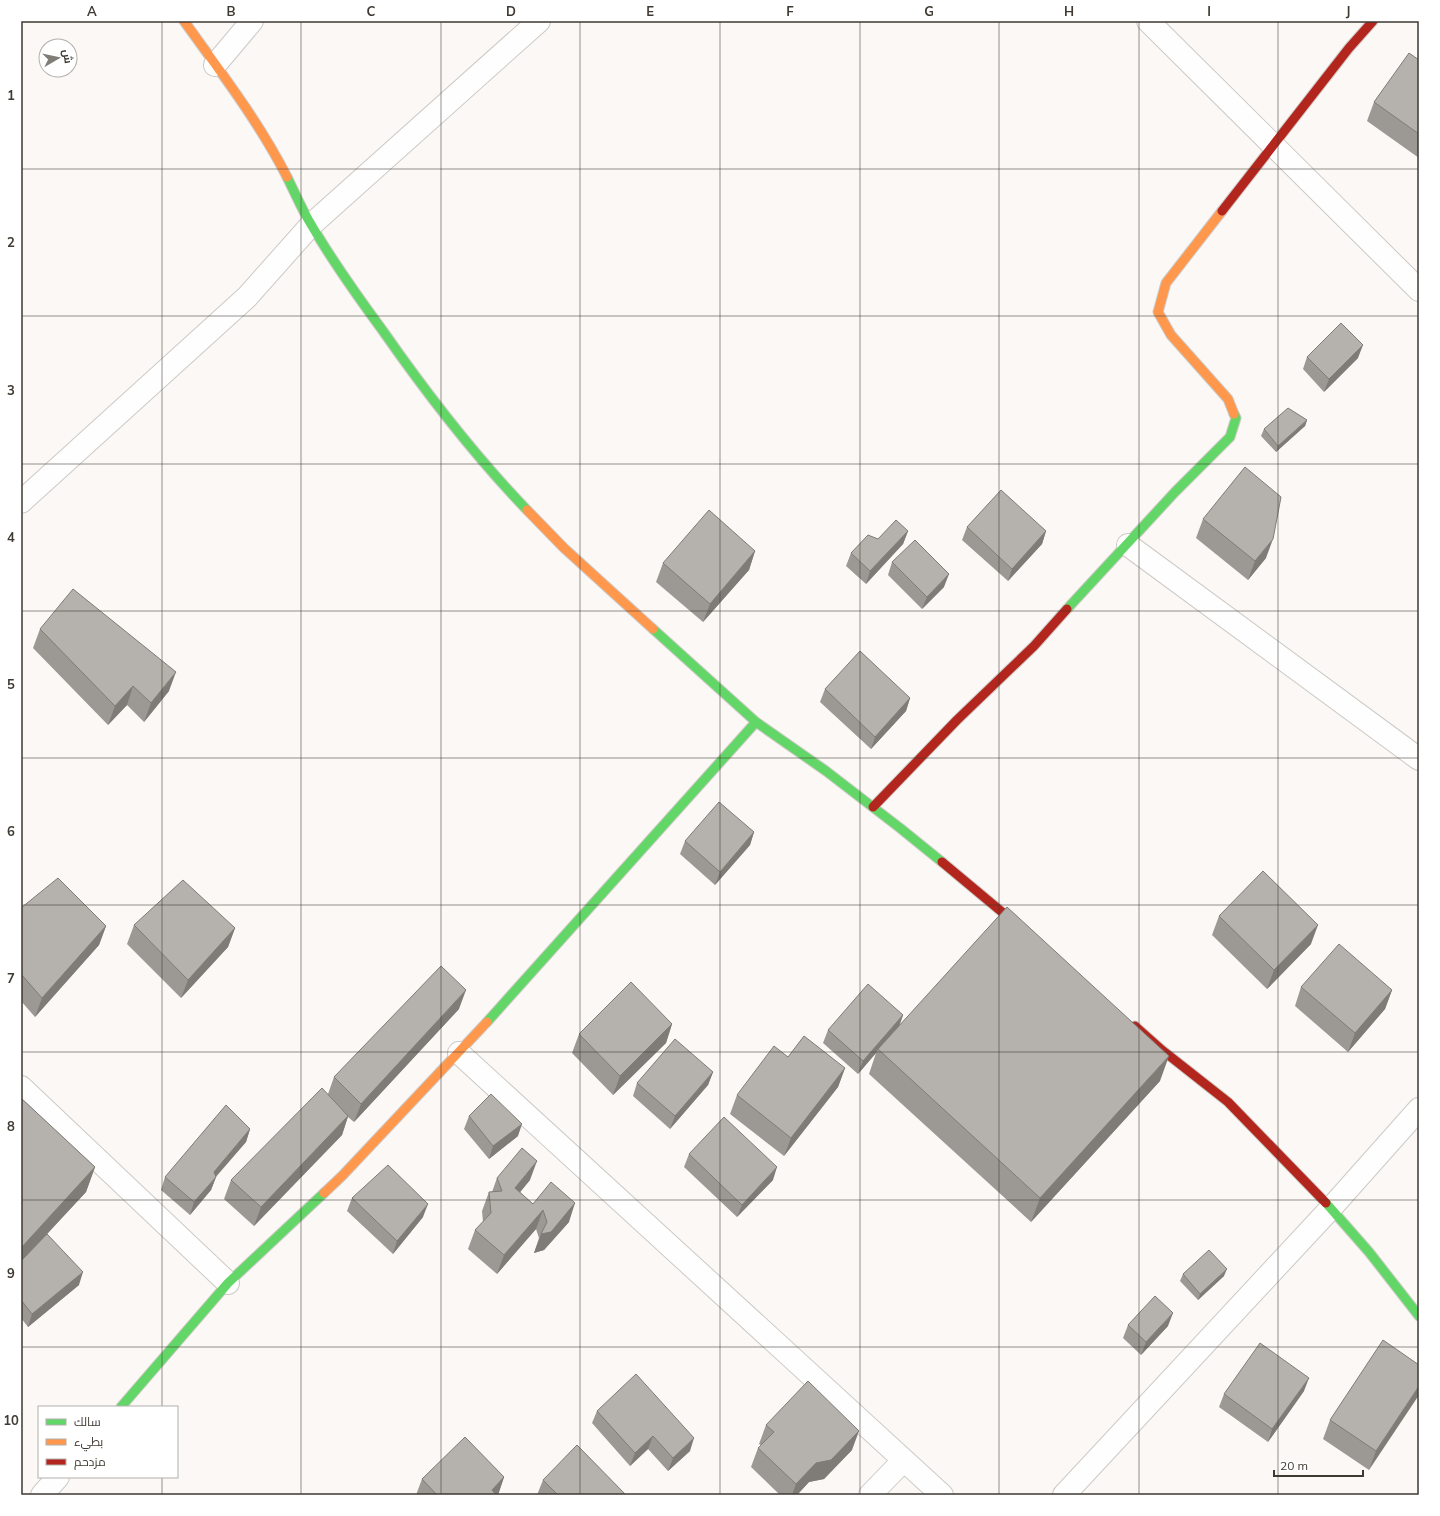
<svg xmlns="http://www.w3.org/2000/svg" width="1440" height="1516" font-family="Mulish,Cairo,sans-serif">
  <style>
    .lines { fill: none; stroke-linecap: round; stroke-linejoin: round }
    .street-casing { stroke: #cdcac6; stroke-width: 24 }
    .fast-casing { stroke: #cdcac6; stroke-width: 11 }
    .slow-casing { stroke: #cdcac6; stroke-width: 11 }
    .jam-casing { stroke: #cdcac6; stroke-width: 11 }
    .street { stroke: #fefefe; stroke-width: 22 }
    .fast { stroke: #63d668; stroke-width: 9 }
    .slow { stroke: #ff974d; stroke-width: 9 }
    .jam { stroke: #b3261e; stroke-width: 9 }
    .wall { fill: #9c9894 }
    .shaded-wall { fill: #7f7c78 }
    .building { fill: #b5b1ac; stroke: #7f7c78 }
    .grid { fill: none; stroke: #3e3932; stroke-width: 1; stroke-opacity: 0.55 }
    .neatline { fill: none; stroke: #3e3932; stroke-width: 1.5 }
    .grid-label { font-size: 13px; text-anchor: middle; font-weight: bold; fill: #3e3932 }
  </style>
  <rect width="100%" height="100%" fill="#fbf8f5"/>
  <g class="lines">
    <g class="street-casing">
      <path id="street" d="M1148,21L1419,290
        M215,65L252,21
        M21,502L247,297L311,225L539,21
        M1128,545L1419,759
        M459,1053L942,1495
        M21,1087L228,1283
        M42,1495L58,1477
        M870,1495L903,1461
        M1064,1495L1331,1208L1419,1109"/>
    </g>
    <g class="fast-casing">
      <path id="fast" d="M287,177C295,193 302,210 312,226C333,262 358,297 383,331C427,394 474,455 527,510
        M1067,609L1175,492L1230,437L1236,418L1234,414
        M653,629L756,722L826,771L900,828L942,862
        M487,1022L756,722
        M1326,1203L1369,1252L1419,1316
        M121,1407L228,1283L324,1193"/>
    </g>
    <g class="slow-casing">
      <path id="slow" d="M184,21C220,71 259,122 287,177
        M1222,211L1166,283L1158,312L1171,335L1228,399L1234,414
        M527,510L564,548L653,629
        M324,1193L342,1176L487,1022"/>
    </g>
    <g class="jam-casing">
      <path id="jam" d="M1222,211L1349,48L1373,21
        M873,807L957,720L1034,646L1067,609
        M942,862L1026,932
        M1135,1026L1162,1050L1228,1102L1326,1203"/>
    </g>
    <use href="#street" class="street"/>
    <use href="#fast" class="fast"/>
    <use href="#slow" class="slow"/>
    <use href="#jam" class="jam"/>
  </g>
  <path class="wall" d="M1419,60V158L1367,121L1374,102Z
    M1307,357L1358,358L1324,392L1303,369Z
    M1307,420L1305,426L1276,452L1261,436L1264,429Z
    M1203,519L1266,558L1248,580L1196,538Z
    M967,527L1046,531L1042,544L1008,581L962,540Z
    M908,531L903,544L866,584L846,566L851,553L878,539Z
    M755,551L749,570L703,622L656,582L663,563Z
    M892,562L944,587L922,609L888,575Z
    M40,629L169,691L144,722L127,705L108,725L33,648Z
    M825,689L910,698L906,711L871,749L820,702Z
    M754,832L750,845L715,885L680,854L685,841Z
    M21,908L106,926L99,945L35,1017L21,1001Z
    M1219,916L1311,944L1267,989L1212,935Z
    M134,925L235,928L228,947L181,998L127,944Z
    M1301,987L1392,990L1385,1009L1348,1052L1295,1006Z
    M459,1009L354,1122L348,1117L342,1135L254,1226L224,1199L231,1180L328,1094L334,1077Z
    M903,1015L900,1025L1160,1081L1031,1222L869,1074L876,1053L858,1074L823,1043L828,1030Z
    M672,1024L666,1043L613,1095L572,1053L579,1034Z
    M845,1068L838,1087L784,1156L730,1114L737,1095Z
    M713,1072L708,1085L670,1129L633,1096L637,1083Z
    M21,1098L95,1167L86,1192L47,1234L79,1285L28,1327L21,1318Z
    M469,1116L518,1136L489,1159L464,1129Z
    M250,1129L246,1142L216,1177L211,1190L190,1215L161,1190L165,1177Z
    M689,1154L773,1180L737,1217L684,1167Z
    M497,1178L530,1180L520,1192L533,1204L569,1222L544,1250L534,1253L539,1238L536,1229L497,1274L468,1249L475,1230L483,1222L482,1211L489,1192H492Z
    M352,1198L423,1217L393,1254L347,1211Z
    M1183,1274L1224,1276L1198,1300L1180,1281Z
    M1128,1325L1168,1326L1141,1355L1123,1338Z
    M1419,1365L1369,1470L1323,1439L1330,1420Z
    M1304,1391L1268,1442L1219,1407L1224,1394Z
    M597,1411L690,1451L668,1471L648,1449L630,1466L592,1423Z
    M766,1425L852,1450L824,1479L809,1482L797,1495H780L751,1467L758,1448L761,1445L759,1444Z
    M504,1477L498,1495H416L422,1479Z
    M543,1480L626,1495H537Z"/>
  <path class="shaded-wall" d="M1363,345L1358,358L1324,392L1329,379Z
    M1307,420L1305,426L1276,452L1278,446Z
    M908,531L903,544L866,584L870,571Z
    M1046,531L1042,544L1008,581L1012,569Z
    M1273,539L1266,558L1248,580L1255,561Z
    M755,551L749,570L703,622L710,604Z
    M949,574L944,587L922,609L927,597Z
    M176,672L169,691L144,722L151,703Z
    M133,686L127,705L108,725L115,706Z
    M910,698L906,711L871,749L875,737Z
    M754,832L750,845L715,885L720,872Z
    M1318,925L1311,944L1267,989L1274,970Z
    M106,926L99,945L35,1017L42,998Z
    M235,928L228,947L181,998L188,980Z
    M466,990L459,1009L354,1122L361,1104Z
    M1392,990L1385,1009L1348,1052L1355,1033Z
    M903,1015L898,1028L878,1049L876,1053L858,1074L863,1061Z
    M672,1024L666,1043L613,1095L620,1076Z
    M1169,1056L1160,1081L1031,1222L1040,1198Z
    M845,1068L838,1087L784,1156L791,1138Z
    M713,1072L708,1085L670,1129L675,1116Z
    M348,1116L342,1135L254,1226L261,1207Z
    M522,1124L518,1136L489,1159L493,1146Z
    M250,1129L246,1142L209,1184L214,1172Z
    M537,1161L530,1180L508,1207L515,1188Z
    M95,1167L86,1192L21,1262V1248Z
    M777,1167L773,1180L737,1217L742,1205Z
    M216,1177L211,1190L190,1215L194,1202Z
    M575,1203L569,1222L544,1250L534,1253L541,1234Z
    M428,1204L423,1217L393,1254L397,1241Z
    M543,1210L536,1229L497,1274L504,1255Z
    M1227,1269L1224,1276L1198,1300L1200,1294Z
    M83,1272L79,1285L28,1327L32,1314Z
    M1173,1313L1168,1326L1141,1355L1146,1342Z
    M1309,1378L1304,1391L1268,1442L1272,1429Z
    M1419,1386V1395L1369,1470L1376,1451Z
    M859,1431L852,1450L824,1479L809,1482L797,1495H792L796,1484L816,1463Z
    M653,1436L648,1449L630,1466L635,1453Z
    M694,1438L690,1451L668,1471L673,1458Z
    M504,1477L498,1495H490L492,1490Z"/>
  <path class="building" d="M1409,53L1419,60V134L1374,102Z
    M1341,323L1363,345L1329,379L1307,357Z
    M1288,408L1307,420L1278,446L1264,429Z
    M1245,467L1281,497L1273,539L1255,561L1203,519Z
    M1001,490L1046,531L1012,569L967,527Z
    M709,510L755,551L710,604L663,563Z
    M896,520L908,531L870,571L851,553L868,535L878,539Z
    M915,540L949,574L927,597L892,562Z
    M73,589L176,672L151,703L133,686L115,706L40,629Z
    M860,651L910,698L875,737L825,689Z
    M719,802L754,832L720,872L685,841Z
    M1263,871L1318,925L1274,970L1219,916Z
    M58,878L106,926L42,998L21,974V908Z
    M183,880L235,928L188,980L134,925Z
    M1007,907L1169,1056L1040,1198L878,1049Z
    M1339,944L1392,990L1355,1033L1301,987Z
    M441,966L466,990L361,1104L334,1077Z
    M631,982L672,1024L620,1076L579,1034Z
    M868,984L903,1015L863,1061L828,1030Z
    M804,1036L845,1068L791,1138L737,1095L774,1046L788,1057Z
    M675,1039L713,1072L675,1116L637,1083Z
    M322,1088L348,1116L261,1207L231,1180Z
    M491,1094L522,1124L493,1146L469,1116Z
    M21,1098L95,1167L21,1248Z
    M226,1105L250,1129L214,1172L216,1177L194,1202L165,1177Z
    M724,1117L777,1167L742,1205L689,1154Z
    M522,1148L537,1161L515,1188L533,1204L551,1182L575,1203L551,1232L541,1234L547,1222L543,1210L504,1255L475,1230L491,1213L489,1192L502,1191L497,1178Z
    M388,1165L428,1204L397,1241L352,1198Z
    M47,1234L83,1272L32,1314L21,1300V1261Z
    M1209,1250L1227,1269L1200,1294L1183,1274Z
    M1155,1296L1173,1313L1146,1342L1128,1325Z
    M1383,1340L1419,1365V1386L1376,1451L1330,1420Z
    M1260,1343L1309,1378L1272,1429L1224,1394Z
    M636,1374L694,1438L673,1458L653,1436L635,1453L597,1411Z
    M808,1381L859,1431L831,1460L816,1463L796,1484L758,1448L774,1432L766,1425Z
    M465,1437L504,1477L492,1490L496,1495H437L422,1479Z
    M577,1445L626,1495H558L543,1480Z"/>
  <path class="grid" d="M162,21V1407M301,21V1495M441,21V1495M580,21V1495M720,21V1495M860,21V1495M999,21V1495M1139,21V1495M1278,21V1495M21,169H1419M21,316H1419M21,464H1419M21,611H1419M21,758H1419M21,905H1419M21,1052H1419M21,1200H1419M21,1347H1419M162,1477V1495"/>
  <rect width="1440" height="1516" fill="none" stroke="#ffffff" stroke-width="44"/>
  <rect x="38" y="1406" width="140" height="72" fill="#ffffff" stroke="#b2b0ad"/>
  <rect x="46" y="1419" width="20" height="6" fill="#63d668" stroke="#b2b0ad"/>
  <text x="74" y="1426" font-size="12" fill="#3e3932">سالك</text>
  <rect x="46" y="1439" width="20" height="6" fill="#ff974d" stroke="#b2b0ad"/>
  <text x="74" y="1446" font-size="12" fill="#3e3932">بطيء</text>
  <rect x="46" y="1459" width="20" height="6" fill="#b3261e" stroke="#b2b0ad"/>
  <text x="74" y="1466" font-size="12" fill="#3e3932">مزدحم</text>
  <g transform="translate(58 58) rotate(81)"><circle r="19" fill="#ffffff" stroke="#b2b0ad"/>
  <path d="M0-3L7 15L0 10L-7 15Z" fill="#807c76"/>
  <text y="-6" font-size="11" font-weight="bold" text-anchor="middle" fill="#3e3932">ش</text>
  </g>
  <path d="M1274 1470v6h89v-6" fill="none" stroke="#3e3932" stroke-width="2"/>
  <text x="1280" y="1470" font-size="12" fill="#3e3932" stroke="#ffffff" stroke-width="3" paint-order="stroke">20 m</text>
  <rect x="22" y="22" width="1396" height="1472" class="neatline"/>
  <g class="grid-label">
    <text x="92" y="16">A</text>
    <text x="231" y="16">B</text>
    <text x="371" y="16">C</text>
    <text x="511" y="16">D</text>
    <text x="650" y="16">E</text>
    <text x="790" y="16">F</text>
    <text x="929" y="16">G</text>
    <text x="1069" y="16">H</text>
    <text x="1209" y="16">I</text>
    <text x="1348" y="16">J</text>
    <text x="11" y="100">1</text>
    <text x="11" y="247">2</text>
    <text x="11" y="395">3</text>
    <text x="11" y="542">4</text>
    <text x="11" y="689">5</text>
    <text x="11" y="836">6</text>
    <text x="11" y="983">7</text>
    <text x="11" y="1131">8</text>
    <text x="11" y="1278">9</text>
    <text x="11" y="1425">10</text>
  </g>
</svg>
